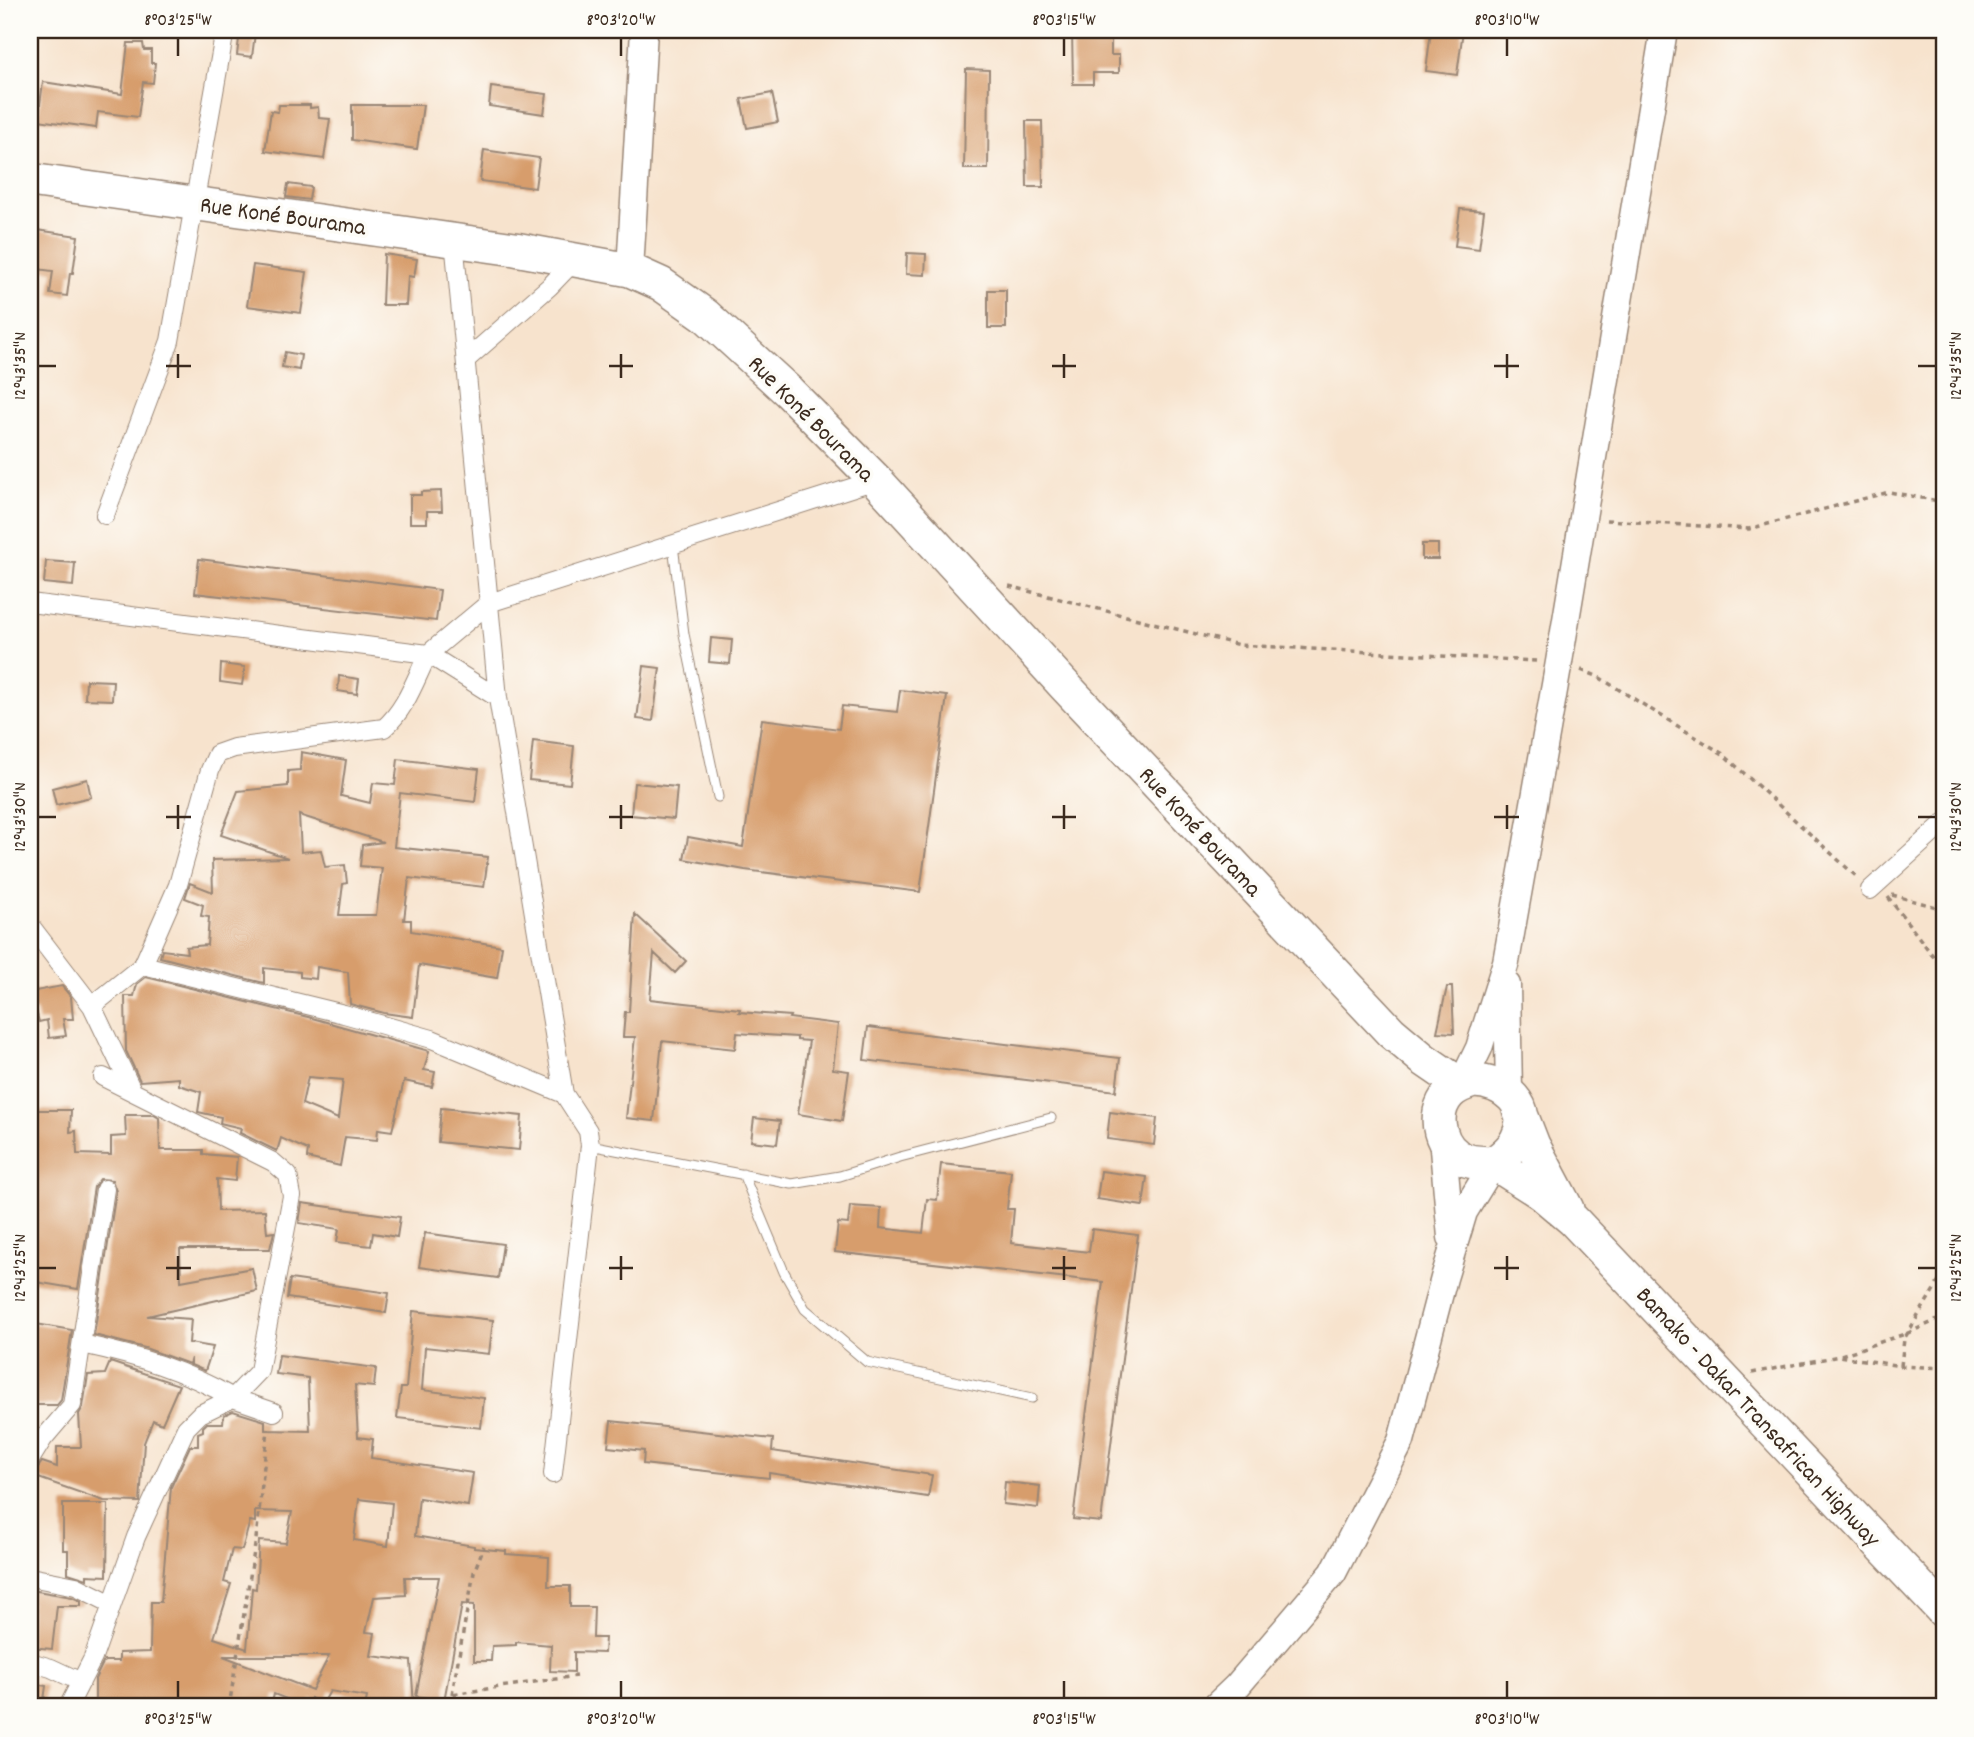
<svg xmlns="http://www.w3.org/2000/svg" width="1974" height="1737" font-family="Dekko,sans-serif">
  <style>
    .building { fill: #d79d6c; fill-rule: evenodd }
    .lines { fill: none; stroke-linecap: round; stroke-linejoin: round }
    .lane-casing { stroke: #998676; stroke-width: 11 }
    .street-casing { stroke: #998676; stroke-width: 20 }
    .secondary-casing { stroke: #998676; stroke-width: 29 }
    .highway-casing { stroke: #998676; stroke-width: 36 }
    .path { stroke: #998676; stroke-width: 3.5; stroke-dasharray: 5 5; stroke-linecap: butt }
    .lane { stroke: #fff; stroke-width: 9 }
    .street { stroke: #fff; stroke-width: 18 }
    .secondary { stroke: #fff; stroke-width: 26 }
    .highway { stroke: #fff; stroke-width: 33 }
    .ticks { fill: none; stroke: #3b2a1e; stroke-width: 2.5 }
    .labels { text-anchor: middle; stroke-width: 7; stroke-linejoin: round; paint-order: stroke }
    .street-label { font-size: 24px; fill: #3b2a1e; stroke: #fdfcf7 }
    .neatline { fill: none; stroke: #3b2a1e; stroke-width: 2.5 }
    .ticks-label { font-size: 18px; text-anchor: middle; fill: #3b2a1e }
  </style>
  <rect width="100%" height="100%" fill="#fdfcf7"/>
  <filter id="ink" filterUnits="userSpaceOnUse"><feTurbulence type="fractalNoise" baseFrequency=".0143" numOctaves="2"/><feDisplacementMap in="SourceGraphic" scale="14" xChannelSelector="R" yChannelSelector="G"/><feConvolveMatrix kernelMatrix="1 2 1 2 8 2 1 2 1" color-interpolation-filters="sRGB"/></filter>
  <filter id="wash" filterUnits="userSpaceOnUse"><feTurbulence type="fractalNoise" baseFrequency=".00686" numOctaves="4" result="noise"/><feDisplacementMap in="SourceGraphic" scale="28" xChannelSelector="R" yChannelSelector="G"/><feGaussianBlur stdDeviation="1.57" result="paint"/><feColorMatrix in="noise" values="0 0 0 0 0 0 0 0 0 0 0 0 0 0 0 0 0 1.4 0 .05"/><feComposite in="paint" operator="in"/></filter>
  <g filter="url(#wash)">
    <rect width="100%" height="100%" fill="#f7e3cd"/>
    <g id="blocks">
      <path class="building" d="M1072,30H1111V55H1119V73H1093V84H1073Z
        M1431,30H1463L1457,75L1426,71Z
        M240,31L255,33L252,57L237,55Z
        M128,43H143L144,50H151V63H155L153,83L143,82L138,117L98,112L96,128L38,120L43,82L122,94Z
        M966,69L989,70L988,169H964Z
        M491,87L547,94L544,114L489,106Z
        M772,93L778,122L747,128L741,99Z
        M279,105H310V108L318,107L319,118L330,119L324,159L265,151L271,111L278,112Z
        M352,105H423L417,149L352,140Z
        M1026,121H1042L1043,187H1027Z
        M484,150L539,158L535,188L480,181Z
        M288,184L311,187L309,200L286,197Z
        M1460,209L1484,211L1479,249L1455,246Z
        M30,229L78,236L73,273H70L67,296L50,294L53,271L30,268Z
        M907,253L926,254L925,275L906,274Z
        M384,254L417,259L414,277L408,276L406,305H382Z
        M253,265L307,272L301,313L247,306Z
        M988,290H1006V328H988Z
        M285,352L301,355L299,370L282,367Z
        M441,491L442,511H427V523H410V495H421V492Z
        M1422,544H1438V559H1422Z
        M199,559L440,590L436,621L195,593Z
        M46,561L75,563L73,586L44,583Z
        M711,638L732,640L730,664L709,662Z
        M221,664L245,667L242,685L220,682Z
        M644,666L660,668L653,721L637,719Z
        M339,676L359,679L357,694L338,691Z
        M86,680L113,681L112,700L85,699Z
        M900,690L947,696L920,892L745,870L684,859L688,837L743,847L762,719L839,729L842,706L897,712Z
        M533,741L574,746L570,784L529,780Z
        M301,752L346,760L341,796L370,803L373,783L395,785L398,759L479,769L475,802L400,793L394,847L488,857L484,887L409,878L404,920H411V931L502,946L497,978L419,965L413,1017L384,1013L350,1004L348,972L317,967L316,979L300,977V972L264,968V983L160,957L162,950L187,953L186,947L207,945L209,917L201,916L203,905L185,898L190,883L213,892L212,860L288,858L221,835L238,791L288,786V771L300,770ZM299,815L383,842L362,845L360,866L382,868L376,915H339L343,884L347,883L345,865L325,867L321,850L301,852Z
        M87,779L91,797L56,805L52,788Z
        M634,783L677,787L674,819L631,815Z
        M635,914L686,961L675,973L654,953L650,999L740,1009L739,1012L790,1016L789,1018L838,1024L833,1069L849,1071L842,1121L798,1114L809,1041L797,1040V1037L737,1033L735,1049L662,1041L654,1121L626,1118L635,1037H623L625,1012H629Z
        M146,977L312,1018L429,1051L424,1070L435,1072L432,1087L404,1081L392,1131L378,1129L377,1140L345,1137L340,1166L307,1158L308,1150L281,1138L277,1151L240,1133L241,1128L220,1123L221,1117L198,1112L201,1092L179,1085V1078L140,1081L126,1051L125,996H134L137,984ZM308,1077L343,1080L338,1119L302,1104Z
        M62,986L71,997L73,1019H63L66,1036L49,1038L47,1020L39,1022L36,1010L30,1012V992Z
        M1447,987H1452L1454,1033L1437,1032Z
        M868,1027L1120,1058L1116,1091L864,1060Z
        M441,1108L522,1116L519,1150L438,1142Z
        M30,1110H71L70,1132L76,1131L77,1154L111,1155V1137L126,1136L125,1115H154L159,1118L160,1150H203V1154L237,1157L235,1181L217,1179L218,1211L265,1210L267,1233L274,1232L270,1249H180L181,1281L252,1268L257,1291L147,1316L191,1319L189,1343L213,1347L205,1371L191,1365V1358L189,1364L145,1348L94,1335L116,1191L112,1180L100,1179L94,1187L78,1289L30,1281V1181H36L37,1149H30Z
        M1110,1112L1157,1118L1154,1145L1107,1139Z
        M754,1118L780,1121L777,1144L751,1141Z
        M941,1164L1011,1171L1007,1209H1014L1011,1243L1089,1252L1092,1229L1138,1235L1101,1522L1073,1519L1103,1282L835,1252L838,1223L848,1224L850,1206L881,1208L880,1228L923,1233L927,1199L937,1200Z
        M1101,1171L1147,1177L1143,1206L1097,1199Z
        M302,1203L400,1217L397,1237L373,1233L371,1246L337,1242L339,1229L299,1223Z
        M425,1233L503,1244L498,1278L419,1267Z
        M290,1279L389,1293L386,1313L287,1298Z
        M413,1311L493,1320L489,1354L425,1347L422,1390L484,1398L481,1428L397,1418L401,1388H406Z
        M30,1323L72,1330L61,1400L57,1405H30Z
        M279,1355L376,1368L374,1387L355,1385L358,1437L373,1439L371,1458L473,1473L468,1506L419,1498L415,1536L474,1546V1548L506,1551V1554L549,1557L548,1586H570V1607H594L593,1638H605L604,1653L574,1652V1672L550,1671L551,1645L516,1642V1645L492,1646L491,1661H474V1605L462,1604L444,1701L416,1696L439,1577H405L406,1595L374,1597L366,1632L375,1633L371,1656L411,1661L414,1707H365L367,1697L330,1691L322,1705L311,1698L307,1707L274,1694L271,1707L95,1706V1679L104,1661H119V1653L150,1652L151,1602H161L171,1487L190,1446H198V1433L203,1431V1427L207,1423H223L224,1415L233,1411L265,1421V1430L310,1431L308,1378L276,1374ZM359,1499L392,1503L388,1546L354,1540ZM255,1511L292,1512L286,1543L259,1541L256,1589L252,1588L247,1649L214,1638L231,1584L224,1582L232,1549L242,1550L250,1521L255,1522ZM223,1656H329L312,1690Z
        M110,1362L179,1385L162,1424L153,1420L144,1443L140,1502L104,1501L30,1475V1471L36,1470L42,1462L57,1467V1447H81L79,1414L83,1407L88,1375L105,1374Z
        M611,1421L773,1439L772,1451L932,1475L928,1497L769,1473V1478L643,1464L644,1451L608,1447Z
        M1005,1482L1040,1486L1038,1508L1003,1504Z
        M63,1504H108L107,1576L87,1575V1579L68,1573V1550H63Z
        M31,1590L72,1597L81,1601V1606H57L52,1649L30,1647Z
        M30,1683L46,1686L43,1707H30Z"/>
    </g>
  </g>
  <g filter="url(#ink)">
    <use href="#blocks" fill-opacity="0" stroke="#998676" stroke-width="2"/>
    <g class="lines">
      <g class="lane-casing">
        <path id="lane" d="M673,545L684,634L718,797
          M590,1145L792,1184L840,1176L900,1157L1051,1118
          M743,1174L784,1272L805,1309L867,1362L1032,1398"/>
      </g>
      <g class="street-casing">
        <path id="street" d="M454,240L498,698L564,1094L588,1131L590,1145L553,1474
          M467,359L549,287L575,260
          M105,515L170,341L225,30
          M30,603L428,654L489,603L876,480
          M1870,890L1944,823
          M30,925L92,1006L133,1092
          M143,965L344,1014L432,1039L564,1094
          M92,1006L143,965L178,885L210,770L217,754L234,748L384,728C406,709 415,680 428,654L498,698
          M103,1077L273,1162L288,1175L292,1196L259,1371L233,1398L274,1412
          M82,1344C138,1356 184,1370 233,1398
          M30,1460L43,1439L72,1405L105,1189
          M30,1577L76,1586L112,1604
          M30,1662L51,1668L81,1682
          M68,1707L93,1658L136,1537L186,1428L200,1414L233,1398"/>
      </g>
      <g class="secondary-casing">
        <path id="secondary" d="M630,270L644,30
          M1507,985L1509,1092
          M1461,1085L1479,1048L1506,962L1559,662L1664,30
          M1442,1138L1451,1237
          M1215,1707L1237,1686L1333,1573L1401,1441L1444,1278L1464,1212L1494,1163"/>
      </g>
      <g class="highway-casing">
        <path id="highway" d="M30,180L515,249L630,270L661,284L705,315L789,392L876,480L1065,686L1391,1032L1423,1059L1461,1085
          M1473,1081C1504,1081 1534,1106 1517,1139C1512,1150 1503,1156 1494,1163C1484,1163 1475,1163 1466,1160C1440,1151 1430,1115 1449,1094C1455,1087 1464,1084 1473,1081Z
          M1519,1109L1533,1145L1567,1209
          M1494,1163L1541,1193L1573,1220L1944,1612"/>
      </g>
      <path class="path" d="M1606,520L1749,529L1889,492L1944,502
        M1009,586L1239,645L1536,661
        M1581,670L1597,676L1723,754L1858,878
        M1892,895L1944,909
        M1888,897L1940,965L1944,989
        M1841,1355L1908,1333L1944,1317
        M1901,1366L1904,1339L1944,1273
        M1752,1373L1839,1356L1901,1366L1944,1368
        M452,1694L474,1572L484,1546
        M229,1707L256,1539L268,1429
        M439,1707L452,1694L576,1676"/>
      <use href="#lane" class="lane"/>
      <use href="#street" class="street"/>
      <use href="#secondary" class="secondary"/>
      <use href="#highway" class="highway"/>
    </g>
  </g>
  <path class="ticks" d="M178,38V56M621,38V56M1064,38V56M1507,38V56M178,354V378M621,354V378M1064,354V378M1507,354V378M38,366H56M166,366H191M609,366H633M1052,366H1076M1494,366H1519M1918,366H1936M178,805V829M621,805V829M1064,805V829M1507,805V829M38,817H56M166,817H191M609,817H633M1052,817H1076M1494,817H1519M1918,817H1936M178,1256V1280M621,1256V1280M1064,1256V1280M1507,1256V1280M38,1268H56M166,1268H191M609,1268H633M1052,1268H1076M1494,1268H1519M1918,1268H1936M178,1681V1698M621,1681V1698M1064,1681V1698M1507,1681V1698"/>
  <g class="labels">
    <g class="street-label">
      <text transform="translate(283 215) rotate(8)" y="8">Rue Koné Bourama</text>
      <text transform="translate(812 418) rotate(45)" y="8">Rue Koné Bourama</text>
      <text transform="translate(1201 831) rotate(47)" y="8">Rue Koné Bourama</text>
      <text transform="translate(1759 1416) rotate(47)" y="8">Bamako - Dakar Transafrican Highway</text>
    </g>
  </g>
  <rect width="1974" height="1737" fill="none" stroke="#fdfcf7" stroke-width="77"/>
  <rect x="38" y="38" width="1898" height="1660" class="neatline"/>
  <g class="ticks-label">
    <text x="178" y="25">8°03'25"W</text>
    <text x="621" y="25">8°03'20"W</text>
    <text x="1064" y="25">8°03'15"W</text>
    <text x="1507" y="25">8°03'10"W</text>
    <text transform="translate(19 366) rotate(-90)" y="6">12°43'35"N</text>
    <text transform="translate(1955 366) rotate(-90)" y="6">12°43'35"N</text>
    <text transform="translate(19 817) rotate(-90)" y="6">12°43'30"N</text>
    <text transform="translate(1955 817) rotate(-90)" y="6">12°43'30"N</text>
    <text transform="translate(19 1268) rotate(-90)" y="6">12°43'25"N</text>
    <text transform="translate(1955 1268) rotate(-90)" y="6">12°43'25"N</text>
    <text x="178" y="1724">8°03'25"W</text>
    <text x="621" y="1724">8°03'20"W</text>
    <text x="1064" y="1724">8°03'15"W</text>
    <text x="1507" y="1724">8°03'10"W</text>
  </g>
</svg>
